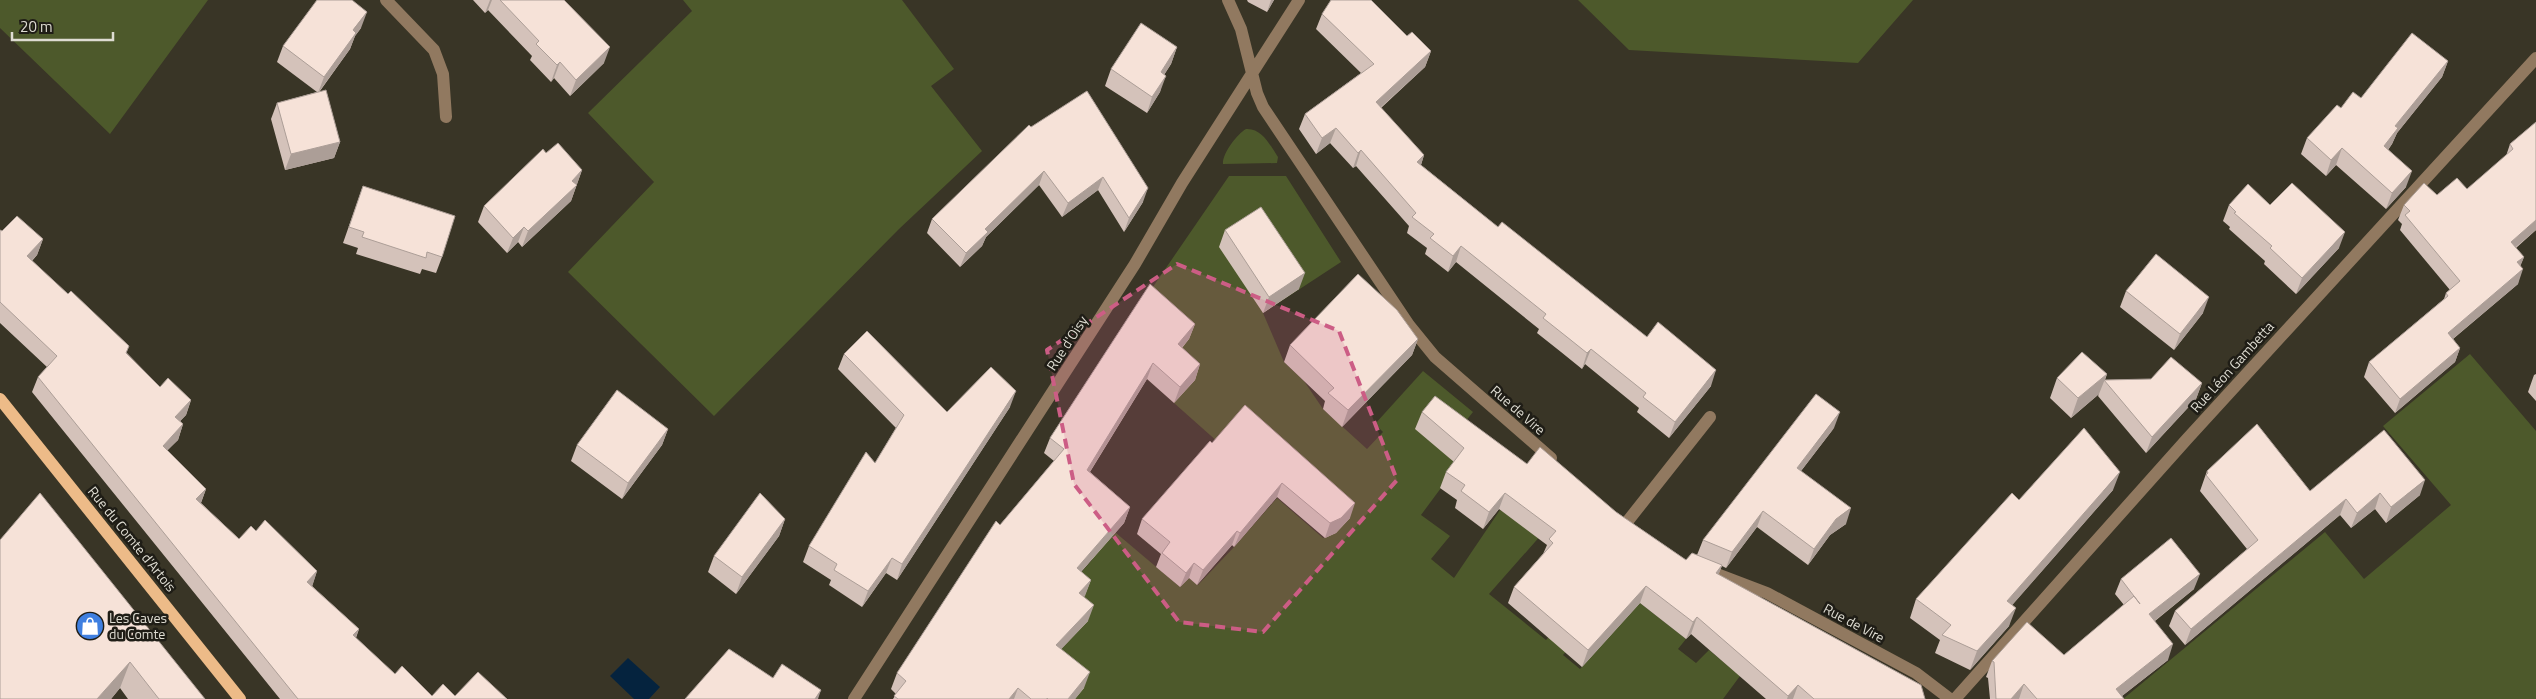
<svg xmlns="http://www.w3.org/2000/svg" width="2536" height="699" font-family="'Titillium Web',sans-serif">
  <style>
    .green { fill: #4d592b }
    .water { fill: #05233e }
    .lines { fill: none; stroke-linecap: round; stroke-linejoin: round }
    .minor { stroke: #917960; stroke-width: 12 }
    .major { stroke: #edbb88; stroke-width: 12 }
    .wall { fill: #d4c2ba }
    .shaded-wall { fill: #ac9e97 }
    .building { fill: #f6e2d8; stroke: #ac9e97 }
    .marked { fill: #cc5d85; fill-opacity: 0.2; stroke: #cc5d85; stroke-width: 4; stroke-dasharray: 10 6; stroke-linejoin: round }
    .labels { text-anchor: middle; stroke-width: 5; stroke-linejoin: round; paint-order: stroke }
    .street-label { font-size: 14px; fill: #dedcd2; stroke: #1f1d16 }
    .poi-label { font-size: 14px; fill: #dedcd2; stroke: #1f1d16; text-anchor: start }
  </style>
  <rect width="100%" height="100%" fill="#393526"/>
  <path class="green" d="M0,0H208L110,134L0,28Z
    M683,0H902L954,69L931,86L982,151L899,229L714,416L568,272L654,182L588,113L692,11Z
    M1578,0H1913L1858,63L1629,50Z
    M1246,129C1262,128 1270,145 1278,157L1277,163L1223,164C1222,154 1237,134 1246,129Z
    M1229,176H1286L1341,262L1263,313L1284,362L1304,381L1323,409L1367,449L1383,432L1375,424L1423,371L1473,412L1442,451L1458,465L1421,515L1450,536L1431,559L1454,578L1500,510L1542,534L1489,594L1546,640L1578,603L1597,617L1563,655L1580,669L1640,603L1686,639L1678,649L1696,663L1709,650L1740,676L1723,699H1075L1023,603L1071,584L1092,560L1103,522L1180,587L1189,578L1198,585L1234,547L1277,498L1323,538L1336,533L1219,443L1174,403L1144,300Z
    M2470,354L2536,431V699H2123L2325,532L2364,579L2451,505L2383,426Z"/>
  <path class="water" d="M628,658L660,687L649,699H634L610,676Z"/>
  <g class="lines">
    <path class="minor" d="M386,0L434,50L443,74L446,117
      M1228,0L1241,29L1257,93L1263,107L1409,325L1435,357L1551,458
      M1627,522L1710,417
      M1704,569L1767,593L1916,673L1950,699
      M854,699L1135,264L1182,183L1299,0
      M1955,699L2187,439L2536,58"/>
    <path class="major" d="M0,399L240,699"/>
  </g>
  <path class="wall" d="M473,0H564L604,63L570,96L554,78L551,82L530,60L532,56L488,10L485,13Z
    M1247,0H1274L1267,12L1248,2Z
    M1322,14L1407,36L1431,51L1425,67L1381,108L1424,155L1421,165L1498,227L1647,337L1711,386L1669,438L1637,412L1639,408L1585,364L1582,369L1561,352L1537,333L1539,329L1456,262L1448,272L1425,254L1427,248L1407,233L1409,226L1356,166L1353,168L1330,143L1316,154L1299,129L1305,114L1361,73L1316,29Z
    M361,28L355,36L350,49L320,91L340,142L334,158L285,170L271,119L277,103L317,92L277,62L283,46Z
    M1177,47L1171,64L1164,75L1160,92L1147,113L1105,86L1111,69Z
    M2448,61L2442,77L2397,133L2392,144L2388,150L2406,187L2386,209L2336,165L2326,176L2301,154L2307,138L2341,108L2361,98Z
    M2536,122V230L2516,248L2524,257L2520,266L2518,284L2453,339L2460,348L2455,362L2395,413L2364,377L2369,362L2444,299L2446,293L2450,290L2400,230L2402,224L2398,220L2404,205L2437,195L2467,189L2506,156L2510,144Z
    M1031,127L1143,202L1124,232L1098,190L1062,217L1039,185L986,237L982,246L960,267L927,233L932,219Z
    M546,153L582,170L571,201L522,247L518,242L507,253L478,222L484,206Z
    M363,186L442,257L436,273L422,269L420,274L356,254L358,248L343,243Z
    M2229,205H2270L2339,248L2296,294L2264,264L2265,261L2229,229L2230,227L2223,221Z
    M0,230L2,231L43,239L37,255L32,261L127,353L160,387L191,400L186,415L180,421L183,424L178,440L167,450L206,489L201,503L239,539L256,531L317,571L312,586L359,629L356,638L395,674L432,696L507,699H280L32,392L38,377L47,367L0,323Z
    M1225,230L1299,289L1263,313L1219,247Z
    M2126,291L2203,313L2174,350L2120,307Z
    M1195,324L1189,339L1182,348L1200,364L1195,380L1174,403L1147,379L1090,472L1130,507L1124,523L1081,572L1091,580L1084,597L1088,621L1061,649L1084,688L1075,699H893L896,694L891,689L897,673L1000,525L1054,461L1044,453L1050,438Z
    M1418,339L1412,355L1342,427L1323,409L1325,401L1284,362L1290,345Z
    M844,354L947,412L1010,407L897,580L886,573L862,607L829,585L831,580L803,562L809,546L875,463L896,428L838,369Z
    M2107,374L2105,380L2202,383L2196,399L2146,453L2098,396L2099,394L2071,418L2050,398L2057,378Z
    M2536,374V401L2528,392L2534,375Z
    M1422,412L1527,464L1616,512L1686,560L1697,555L1703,540L1834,428L1801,471L1846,524L1830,535L1808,565L1757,527L1726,568L1722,566L1718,575L1925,699H1766L1691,634L1686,639L1640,603L1582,667L1508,603L1514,587L1543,554L1547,545L1499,509L1483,529L1455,508L1457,500L1440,488L1446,472L1454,462L1415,429Z
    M668,429L662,445L622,499L571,461L577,445Z
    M1212,443L1350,518L1336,533L1325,538L1277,497L1234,547L1232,545L1197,585L1189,578L1180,587L1156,567L1161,554L1137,534L1142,519Z
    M2207,471L2310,491L2420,495L2386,523L2375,509L2351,528L2340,515L2185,645L2169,626L2175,611L2247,549L2200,491Z
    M2113,490L2012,605L2009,626L1970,670L1935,653L1940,640L1910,618L1916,599L2019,500Z
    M785,519L779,536L736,594L708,572L714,556Z
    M0,540L205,699H128L120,688L111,699H0Z
    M2121,579L2194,589L2155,621L2168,660L2122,696L2124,699H1990L1988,678L1986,677L1992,661L2064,655L2124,605L2115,594Z"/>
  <path class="shaded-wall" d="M490,0H492L488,10L485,13Z
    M1271,0H1274L1267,12Z
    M367,12L361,28L355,36L350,49L318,93L324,77L353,30Z
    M610,47L604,63L570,96L576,80Z
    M1177,47L1171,64L1155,89L1161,72Z
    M1431,51L1425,67L1370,117L1376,102Z
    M2448,61L2442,77L2397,133L2392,144L2378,163L2384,146L2395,126Z
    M560,62L554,78L551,82L557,65Z
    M1166,76L1160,92L1147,113L1152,97Z
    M1336,128L1330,143L1316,154L1322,138Z
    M340,142L334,158L285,170L291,154Z
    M2342,148L2336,165L2326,176L2331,160Z
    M1361,150L1356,166L1353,168L1358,153Z
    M1424,155L1419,171L1417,162Z
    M582,170L571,201L522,247L528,231Z
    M1044,171L1039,185L986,237L982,246L960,267L966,253L985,229Z
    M2412,171L2406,187L2386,209L2392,193Z
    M1103,177L1098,190L1062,217L1068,203Z
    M1148,188L1143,202L1124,232L1129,218Z
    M2536,220V230L2505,256L2511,242Z
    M524,227L518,242L507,253L513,238Z
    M2345,232L2339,248L2296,294L2302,278Z
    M43,239L37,255L21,272L27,256Z
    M1461,246L1456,262L1448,272L1453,256Z
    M2524,257L2518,272L2517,262Z
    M2523,269L2518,284L2443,347L2448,333Z
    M1305,273L1299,289L1263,313L1269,297Z
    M2209,297L2203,313L2174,350L2180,334Z
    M1195,324L1189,339L1172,359L1178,344Z
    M1418,339L1412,355L1342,427L1348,410Z
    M2460,348L2455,362L2395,413L2400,399Z
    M1591,349L1585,364L1582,369L1587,353Z
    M1153,363L1147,379L1081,486L1087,470Z
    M1200,364L1195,380L1174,403L1180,387Z
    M1716,370L1711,386L1669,438L1675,422Z
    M2107,374L2099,394L2071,418L2078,398Z
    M2202,383L2196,399L2146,453L2152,437Z
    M1016,391L1010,407L897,580L902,564Z
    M191,400L186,415L170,432L175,417Z
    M1840,412L1834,428L1791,484L1797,468Z
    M183,424L178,440L157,461L163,446Z
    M668,429L662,445L622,499L628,483Z
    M2120,472L2113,490L2000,619L2007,601Z
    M2425,480L2420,495L2386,523L2391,507Z
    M1282,483L1277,497L1234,547L1240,533Z
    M206,489L200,505L196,499Z
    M1505,493L1499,509L1483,529L1489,512Z
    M2380,493L2375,509L2351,528L2357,513Z
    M2346,499L2340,515L2185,645L2191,629Z
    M1355,503L1350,518L1336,533L1325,538L1330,523Z
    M1130,507L1124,523L1071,583L1077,568Z
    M1851,508L1846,524L1830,535L1808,565L1814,549L1836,519Z
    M1763,511L1757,527L1726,568L1732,552Z
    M785,519L779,536L736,594L742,577Z
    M1237,531L1232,545L1197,585L1203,570Z
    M892,558L886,573L862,607L868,591Z
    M1194,563L1189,578L1180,587L1186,573Z
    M1722,565L1716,582V573Z
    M317,571L312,587L307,582Z
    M2200,574L2194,589L2143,630L2149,614Z
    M1091,580L1085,596L1074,608L1079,593Z
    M1646,586L1640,603L1582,667L1588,650Z
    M1094,605L1088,621L1050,661L1056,645Z
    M2016,608L2009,626L1970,670L1977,651Z
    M1697,617L1691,634L1686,639L1693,622Z
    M359,629L353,644V635Z
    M2173,644L2168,660L2118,699L2116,689Z
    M130,662L120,688L111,699H97Z
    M1090,672L1084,688L1075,699H1068Z
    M2024,684L2019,699H2011Z
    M1798,685L1793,699H1787L1788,696Z
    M1018,688L1014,699H1009Z
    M821,690L818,699H815Z"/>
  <path class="building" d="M317,0H352L367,12L353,30L356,33L324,77L283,46Z
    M500,0H564L610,47L576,80L560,62L557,65L536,44L539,41Z
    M1331,0H1371L1407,36L1412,32L1431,51L1376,102L1424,155L1417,162L1498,227L1502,222L1647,337L1658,322L1716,370L1675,422L1643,397L1646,393L1591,349L1587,353L1567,337L1543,318L1546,314L1461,246L1453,256L1430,238L1434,234L1412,217L1416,213L1361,150L1358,153L1336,128L1322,138L1305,114L1374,64L1322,14Z
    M1141,23L1177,47L1161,72L1166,76L1152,97L1111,69Z
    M2412,33L2448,61L2395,126L2398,128L2384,146L2412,171L2392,193L2342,148L2331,160L2307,138L2337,105L2341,108L2353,92L2361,98Z
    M326,90L340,142L291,154L277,103Z
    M1087,91L1148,188L1129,218L1103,177L1068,203L1044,171L985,229L988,232L966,253L932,219L1029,125L1031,127Z
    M2536,122V220L2511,242L2524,257L2517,262L2523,269L2448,333L2460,348L2400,399L2369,362L2448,296L2446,293L2460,281L2405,215L2410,211L2404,205L2424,183L2437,195L2457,178L2467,189L2513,149L2510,144Z
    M558,143L582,170L572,181L577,185L528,231L524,227L513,238L484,206L543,149L546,153Z
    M2292,183L2345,232L2302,278L2270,248L2272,246L2234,213L2236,212L2229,205L2248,184L2270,205Z
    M363,186L455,216L442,257L427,252L426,258L362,237L364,232L349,227Z
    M1261,207L1305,273L1269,297L1225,230Z
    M17,216L43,239L27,256L68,294L71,291L129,346L126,353L160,387L168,378L191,400L175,417L183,424L163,446L206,489L196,499L239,539L251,526L256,531L265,520L317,571L307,582L359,629L353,635L395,674L402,666L432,696L443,684L455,696L478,672L507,699H298L38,377L57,356L0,302V230L2,231Z
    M2156,254L2209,297L2180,334L2126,291Z
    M1358,274L1397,310L1418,339L1348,410L1328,393L1334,388L1290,345Z
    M1150,284L1195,324L1178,344L1200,364L1180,387L1153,363L1087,470L1130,507L1077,568L1091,580L1079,593L1094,605L1056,645L1090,672L1068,699H1048L1047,698V699H1031L1018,688L1009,699H898L894,696L906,681L897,673L996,521L1000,525L1064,449L1050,438Z
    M867,331L947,412L991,367L1016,391L902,564L892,558L868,591L834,570L837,564L809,546L866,452L875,463L904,415L844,354Z
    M2082,352L2107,374L2078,398L2057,378Z
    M2171,357L2202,383L2152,437L2104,380L2151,379Z
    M617,390L668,429L628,483L577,445Z
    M1816,394L1840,412L1797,468L1851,508L1836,519L1814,549L1763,511L1732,552L1703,540Z
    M1435,396L1527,464L1540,447L1616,512L1686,560L1692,553L1722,565L1716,573L1921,685L1925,699H1814L1798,685L1788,696L1697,617L1693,622L1646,586L1588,650L1514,587L1553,543L1549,539L1556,531L1505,493L1489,512L1461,491L1465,485L1446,472L1464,448L1422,412Z
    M1245,405L1355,503L1341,518L1330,523L1282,483L1240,533L1237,531L1203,570L1194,563L1186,573L1162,553L1170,542L1142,519L1210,441L1212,443Z
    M2257,424L2310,491L2384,430L2425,480L2391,507L2380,493L2357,513L2346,499L2191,629L2175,611L2258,540L2206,475L2208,473L2207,471Z
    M2084,428L2120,472L2007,601L2016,608L1977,651L1942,635L1951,625L1916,599L2012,493L2019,500Z
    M40,493L205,699H159L130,662L97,699H0V540Z
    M760,493L785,519L742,577L714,556Z
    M2171,538L2200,574L2149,614L2173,644L2116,689L2124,699H2037L2024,684L2011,699H1996L1994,662L1992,661L2027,622L2064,655L2134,596L2140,604L2121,579Z
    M729,649L773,678L782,664L821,690L815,699H685Z"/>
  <path class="marked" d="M1177,264L1339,331L1397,480L1263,632L1179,622L1074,484L1047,350Z"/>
  <defs>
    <g id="shop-disc" transform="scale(1.4375)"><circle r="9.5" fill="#3f7fe0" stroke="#1f1d16"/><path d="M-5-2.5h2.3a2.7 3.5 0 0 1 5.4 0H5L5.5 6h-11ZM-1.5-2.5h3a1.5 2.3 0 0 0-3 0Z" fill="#fff"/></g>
  </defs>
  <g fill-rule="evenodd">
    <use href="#shop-disc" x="90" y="626"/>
  </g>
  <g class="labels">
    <g class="street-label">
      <text transform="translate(1067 343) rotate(-57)" y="5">Rue d'Oisy</text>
      <text transform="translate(2232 367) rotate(-48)" y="5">Rue Léon Gambetta</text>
      <text transform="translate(1518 410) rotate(41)" y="5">Rue de Vire</text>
      <text transform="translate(132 539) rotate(51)" y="5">Rue du Comte d'Artois</text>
      <text transform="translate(1854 623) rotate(28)" y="5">Rue de Vire</text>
    </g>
    <g class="poi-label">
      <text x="109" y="623">Les Caves<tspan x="109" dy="16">du Comte</tspan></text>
    </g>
  </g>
  <path d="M12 32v8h101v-8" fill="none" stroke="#dedcd2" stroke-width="2.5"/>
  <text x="20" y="32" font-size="15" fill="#dedcd2" stroke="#1f1d16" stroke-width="4" paint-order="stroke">20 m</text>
</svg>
